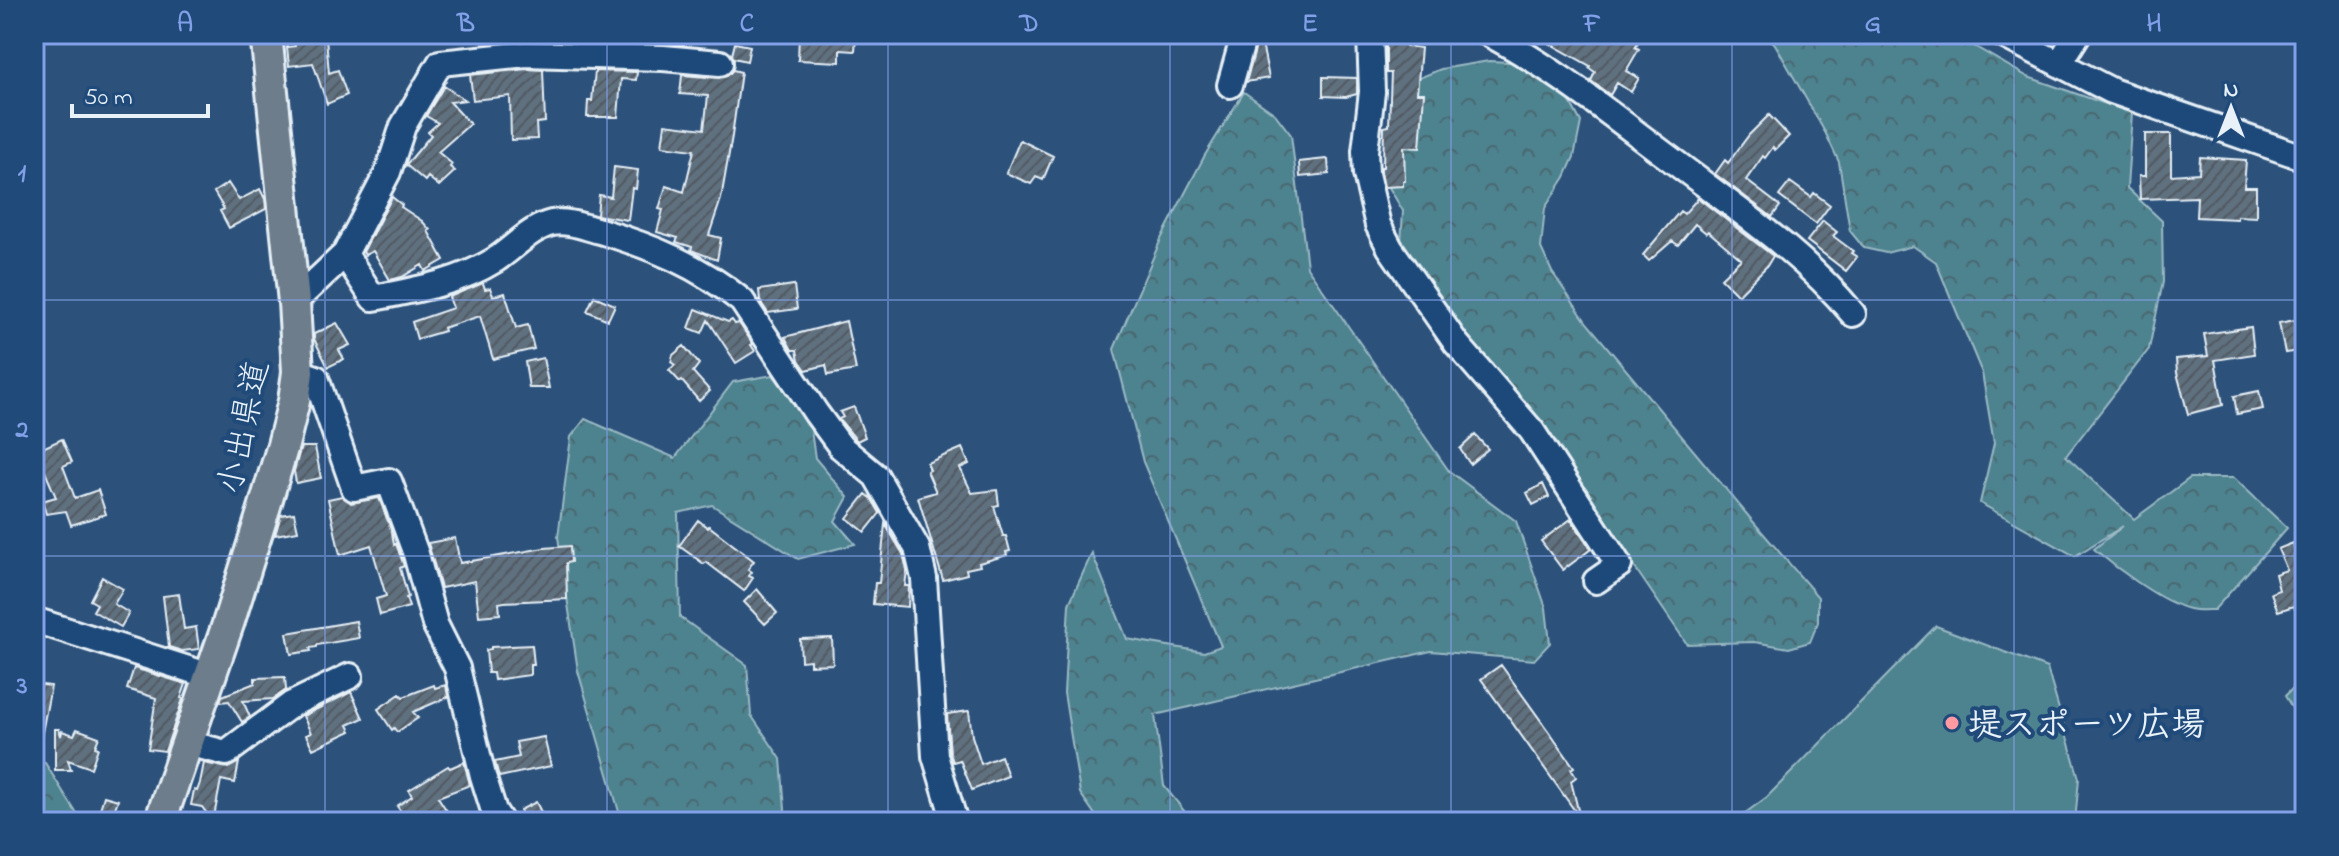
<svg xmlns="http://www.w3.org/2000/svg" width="2339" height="856" font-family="'Indie Flower','Klee One',sans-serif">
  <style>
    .grass { fill: #4d828f; stroke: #9abac4; stroke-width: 2 }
    .forest { fill: url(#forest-crowns); stroke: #9abac4; stroke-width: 2 }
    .building { fill: url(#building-hatch); stroke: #e8f1f8; stroke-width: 2 }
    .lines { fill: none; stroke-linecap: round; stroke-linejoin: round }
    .minor-casing { stroke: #e8f1f8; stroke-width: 30 }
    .major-casing { stroke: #e8f1f8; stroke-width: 36 }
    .minor { stroke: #1f4a7a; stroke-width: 24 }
    .major { stroke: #6d7d8c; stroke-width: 30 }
    .grid { fill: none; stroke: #82a0e8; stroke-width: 2; stroke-opacity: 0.55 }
    .poi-dot { fill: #ff9aa2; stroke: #1f4a7a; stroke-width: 3 }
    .labels { text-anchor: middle; stroke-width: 8; stroke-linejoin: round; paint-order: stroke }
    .street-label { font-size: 34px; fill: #e8f1f8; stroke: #1f4a7a }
    .poi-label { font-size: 34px; font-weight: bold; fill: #e8f1f8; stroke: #1f4a7a; text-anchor: start }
    .neatline { fill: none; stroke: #82a0e8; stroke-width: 3 }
    .grid-label { font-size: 26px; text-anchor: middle; font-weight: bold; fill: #82a0e8 }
  </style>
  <defs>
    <pattern id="forest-crowns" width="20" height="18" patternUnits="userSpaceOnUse" patternTransform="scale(2)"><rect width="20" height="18" fill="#4d828f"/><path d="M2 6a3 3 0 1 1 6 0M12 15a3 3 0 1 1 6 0" fill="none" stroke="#4a6870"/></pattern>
    <pattern id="building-hatch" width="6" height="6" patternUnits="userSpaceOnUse" patternTransform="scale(2)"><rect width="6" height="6" fill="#5f6f7f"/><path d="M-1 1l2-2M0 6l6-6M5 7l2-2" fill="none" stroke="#515a62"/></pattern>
  </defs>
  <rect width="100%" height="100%" fill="#2c517b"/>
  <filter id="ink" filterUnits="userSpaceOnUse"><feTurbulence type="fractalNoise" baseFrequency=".0125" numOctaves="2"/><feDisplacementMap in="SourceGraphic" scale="16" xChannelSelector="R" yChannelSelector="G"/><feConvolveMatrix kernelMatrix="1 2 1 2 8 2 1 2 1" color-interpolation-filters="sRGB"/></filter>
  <g filter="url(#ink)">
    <path class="grass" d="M1936,626L2047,668L2079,778L2075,822H1733L1767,797Z"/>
    <path class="forest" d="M1766,34H1953L2028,77L2132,113L2127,188L2162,221L2163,282L2149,349L2066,456L2134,519L2190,478H2234L2287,528L2214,610C2207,610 2197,611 2189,609C2161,602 2116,568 2094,549L2123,526L2075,556L1980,503L1994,443L1982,373L1936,262L1913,246L1886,253L1864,248L1850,231L1839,162L1826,134L1775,44Z
      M1489,61L1530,63L1561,85L1581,122L1574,157L1565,177L1545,208L1541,248L1552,272L1587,323L1750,518L1818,597V622L1810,642L1789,648L1754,642L1687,644L1603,521L1423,292L1401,243L1403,211L1387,184L1412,81L1441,69Z
      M1244,92L1275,114L1291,135L1307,267L1449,471L1516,521L1546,608L1550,643L1534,660L1431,651L1155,715L1164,786L1193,822H1100L1080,793L1064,693L1069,604L1092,553L1127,639L1204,652L1221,646L1143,462L1114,349L1161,239L1205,155Z
      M773,375L810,424L815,458L848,497L835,521L855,544L798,559L712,505L678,513L680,617L747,665L751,715L781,759L786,822H622L578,671L558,537L571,437L585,419L675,458L733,382Z
      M2305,676V729L2285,696Z
      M34,761L45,763L82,822H34Z"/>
    <path class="building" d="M670,34H685L684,45L669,44Z
      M799,34L856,36L855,51L840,50V62L798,60Z
      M1386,34H1407L1406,46L1421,48L1417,93H1424L1420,148L1404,147L1405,181H1403V186L1384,187L1381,172V167H1383L1384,127L1389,126L1391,73H1386Z
      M1533,34H1643L1635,47L1639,49L1626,71L1639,78L1631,92L1617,83L1610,95L1591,81L1595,72L1589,68L1590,66Z
      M326,38L329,73L338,70L347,95L327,104L313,63L289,66L287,47L295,46V41Z
      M1261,39L1269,78L1246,82L1255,50L1256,40Z
      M735,43L750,46L747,61L734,58L732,55Z
      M527,69L543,70L545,122L536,123L537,139L511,140L510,96L473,100L470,75Z
      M733,70L741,72L732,136L721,199L709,235L721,238L717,260L691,250L692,247L676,242L678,238L657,232L663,210L659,209L666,186L684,192L694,150L662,146L665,124L704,129L708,96L680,94L682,75L719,78L727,76Z
      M595,71L637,72L636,80L621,79L618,117H587L588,101H592Z
      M1323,77L1357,78V94L1346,97L1323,96Z
      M444,86L465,100L450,102L470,124L438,152L452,164L450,167L455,171L439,186L428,177L425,181L406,165L431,135L428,132L438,123L426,116Z
      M1769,115L1789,136L1775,150L1773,147L1765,158L1763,156L1746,180L1780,206L1772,217L1715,174L1725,160L1728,163L1749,135Z
      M2145,134H2171V175L2199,173L2200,157L2246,160L2244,187H2256V217L2237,216V219L2196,217L2197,197L2140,199L2139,176H2145Z
      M1020,140L1053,156L1043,180L1036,177L1031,184L1006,173Z
      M1326,159L1328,160L1329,174L1300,177L1299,162Z
      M614,167L638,170L636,189L632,188L628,220L597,215L599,195L611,197Z
      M1790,182L1811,197L1814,193L1830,205L1816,224L1779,196Z
      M228,183L239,200L260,189L265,199L266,209L229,228L220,211L224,209L214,192Z
      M392,197L402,205L401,207L422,221L430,230L428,231L444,260L425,271L422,265L402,277L390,280L373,251L365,255L363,252Z
      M1698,198L1773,256L1767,266L1738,295L1721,278L1741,259L1708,231L1706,233L1695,224L1678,245L1672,241L1649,261L1643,255L1680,211L1684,214Z
      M1823,221L1837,232L1833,236L1853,251L1851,253L1857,257L1846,271L1807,241Z
      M483,283L485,289L490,288L493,296L505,293L516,328L528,325L534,349L493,359L480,316L443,328L444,331L417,339L412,322L453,308L449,297Z
      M794,285L797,309L768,313L760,301L759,290Z
      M594,296L615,305L608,320L587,311Z
      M696,309L728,322L732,320L735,324L739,323L753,344L751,345L755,351L736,363L708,320L702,333L689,328Z
      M2305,318V350L2285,353L2279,323Z
      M846,321L856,370L828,375L826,365L806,370L799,360L797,350H792L785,337Z
      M337,323L350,345L339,350L344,359L328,367L314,339V334Z
      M2251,327L2254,354L2215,360L2223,405L2188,414L2177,373L2176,359L2208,356L2204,334Z
      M684,346L699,364L693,372L710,391L699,401L682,381L680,382L669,370L675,365L671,362L673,355Z
      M543,358L549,388H529L525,362Z
      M2259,391L2263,409L2237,414L2234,396Z
      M854,407L865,437L857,441L839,419L843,417L840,412Z
      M1475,435L1488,449L1470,464L1460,449Z
      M62,439L72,462L63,466L75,498L98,490L106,514L71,525L66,511L46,514L42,501L56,497L36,451Z
      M301,447H315L321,478L296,483L294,471Z
      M962,448L969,464L960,468L972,493L997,490L999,505L994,506L1003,536H1006L1010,551L1006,552L1007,555L979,563L980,566L966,569L967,574L943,580L918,497L936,492L927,471L930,470L927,463Z
      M1543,484L1549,497L1533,505L1527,493Z
      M866,494L871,498L880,513L865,532L847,518Z
      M342,496L351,503L379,498L392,532L394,545L396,544L404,566L400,568L408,597L406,598L409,607L380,615L376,599L386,596L371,545L340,555L328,499Z
      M294,513L298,531L275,535L281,515Z
      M1571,519L1591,549L1563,570L1541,541Z
      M698,520L708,528L709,526L754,561L748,569L752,572L749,576L753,578L744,591L706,562L704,564L679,546Z
      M885,524L903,554L907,570L905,586H909L908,607L873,604L875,583H879Z
      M455,538L460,563L544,548L570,546L571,562L566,563L567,599L504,602L499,603L500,614L479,616L475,581L441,588L428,543Z
      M2293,543L2305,572V632L2294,606L2278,611L2271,593L2279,590L2275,574L2287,570L2278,549Z
      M102,577L123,589L114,604L129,613L121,627L93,611L97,604L90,600Z
      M757,589L777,613L765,624L744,602Z
      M179,594L184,629L196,627L199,649L182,651L169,647L163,596Z
      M356,621L359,638L317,645V647L310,648L311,651L291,654L287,633Z
      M832,638L833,664L810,665V660L801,661L800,639Z
      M532,645L534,665H530V675L494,680L493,673H488L486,650L491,649V647Z
      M1501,665L1574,767L1571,769L1576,777L1571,781L1580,818L1481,679Z
      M134,668L186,684L181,698L183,699L165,751L148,749L156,698L127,689Z
      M285,677L286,690L273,699L243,701L250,717L242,722L229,701L220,702L222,696L255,683V678Z
      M34,684L51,686L41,738L34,737Z
      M434,685L435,688L446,685L448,697L413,712L418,718L397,732L394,728L392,730L378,709L400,694L403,697Z
      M351,692L363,718L348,725L351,731L313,749L306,735L311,733L303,716Z
      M969,711L972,736L981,764L1001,756L1008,776L972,790L960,760L953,762L950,753L947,714Z
      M55,729H59L61,736L62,731L74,735L77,729L99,737L95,747L98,748L91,768L68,760L71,770H55Z
      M544,737L551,766L499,777L495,762L519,757L516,742Z
      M239,762L235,783L221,780L213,822L202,807L191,805L194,790L197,791L200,783L204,763L228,768Z
      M464,762L470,785L438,797L454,822H408L397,806L412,796L409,790L448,766L450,768Z
      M104,796L118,800L110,822H96Z
      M536,802L546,822H526L520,810Z"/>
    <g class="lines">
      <g class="minor-casing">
        <path id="minor" d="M1370,34L1372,92L1365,151L1366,174L1378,225L1390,248L1456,343L1532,431L1619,565L1596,581
          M1489,34C1557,70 1615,118 1676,163C1738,210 1803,253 1853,314
          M2001,34L2112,91L2305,158
          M2059,64L2078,34
          M1230,85L1241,46L1240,34
          M345,254L373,298C415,290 458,283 495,260C514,248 530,228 552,223C568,220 584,227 600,231C653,247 698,265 742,301L816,413L841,447L876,476L917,548L924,578L935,756L955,822
          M294,302L345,254L388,172L403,126L440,63L526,54L663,58L720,63
          M298,372L316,378L354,488L389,481L416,554L435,624L457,668L483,776L494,811L501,822
          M34,620L210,676
          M187,743L226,753L292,704L350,676"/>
      </g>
      <g class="major-casing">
        <path id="major" d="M160,822L228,624L264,509L283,445L294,401L298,372L294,302L266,34"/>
      </g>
      <use href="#minor" class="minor"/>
      <use href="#major" class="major"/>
    </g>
  </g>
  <path class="grid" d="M325,34V822M607,34V822M888,34V822M1170,34V822M1451,34V822M1732,34V822M2014,34V822M34,300H2305M34,556H2305"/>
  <circle class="poi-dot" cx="1952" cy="723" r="8"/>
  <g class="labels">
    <g class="street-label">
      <text transform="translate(242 427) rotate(-78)" y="12">小出県道</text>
    </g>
    <g class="poi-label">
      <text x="1968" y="735">堤スポーツ広場</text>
    </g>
  </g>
  <rect width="2339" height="856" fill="none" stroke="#1f4a7a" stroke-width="88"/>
  <g transform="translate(2231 108)" stroke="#1f4a7a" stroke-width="6" paint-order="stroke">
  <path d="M0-6L14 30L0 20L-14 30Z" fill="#e8f1f8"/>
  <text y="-12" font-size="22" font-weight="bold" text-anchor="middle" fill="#e8f1f8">N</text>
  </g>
  <path d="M72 104v12h136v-12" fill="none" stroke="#e8f1f8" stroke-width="4"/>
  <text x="84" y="104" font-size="24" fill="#e8f1f8" stroke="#1f4a7a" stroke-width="6" paint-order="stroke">50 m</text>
  <rect x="44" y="44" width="2251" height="768" class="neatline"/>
  <g class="grid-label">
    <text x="185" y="31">A</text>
    <text x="466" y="31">B</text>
    <text x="747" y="31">C</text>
    <text x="1029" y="31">D</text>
    <text x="1310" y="31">E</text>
    <text x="1592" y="31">F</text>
    <text x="1873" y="31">G</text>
    <text x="2154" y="31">H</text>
    <text x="22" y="181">1</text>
    <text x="22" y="437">2</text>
    <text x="22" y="693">3</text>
  </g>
</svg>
